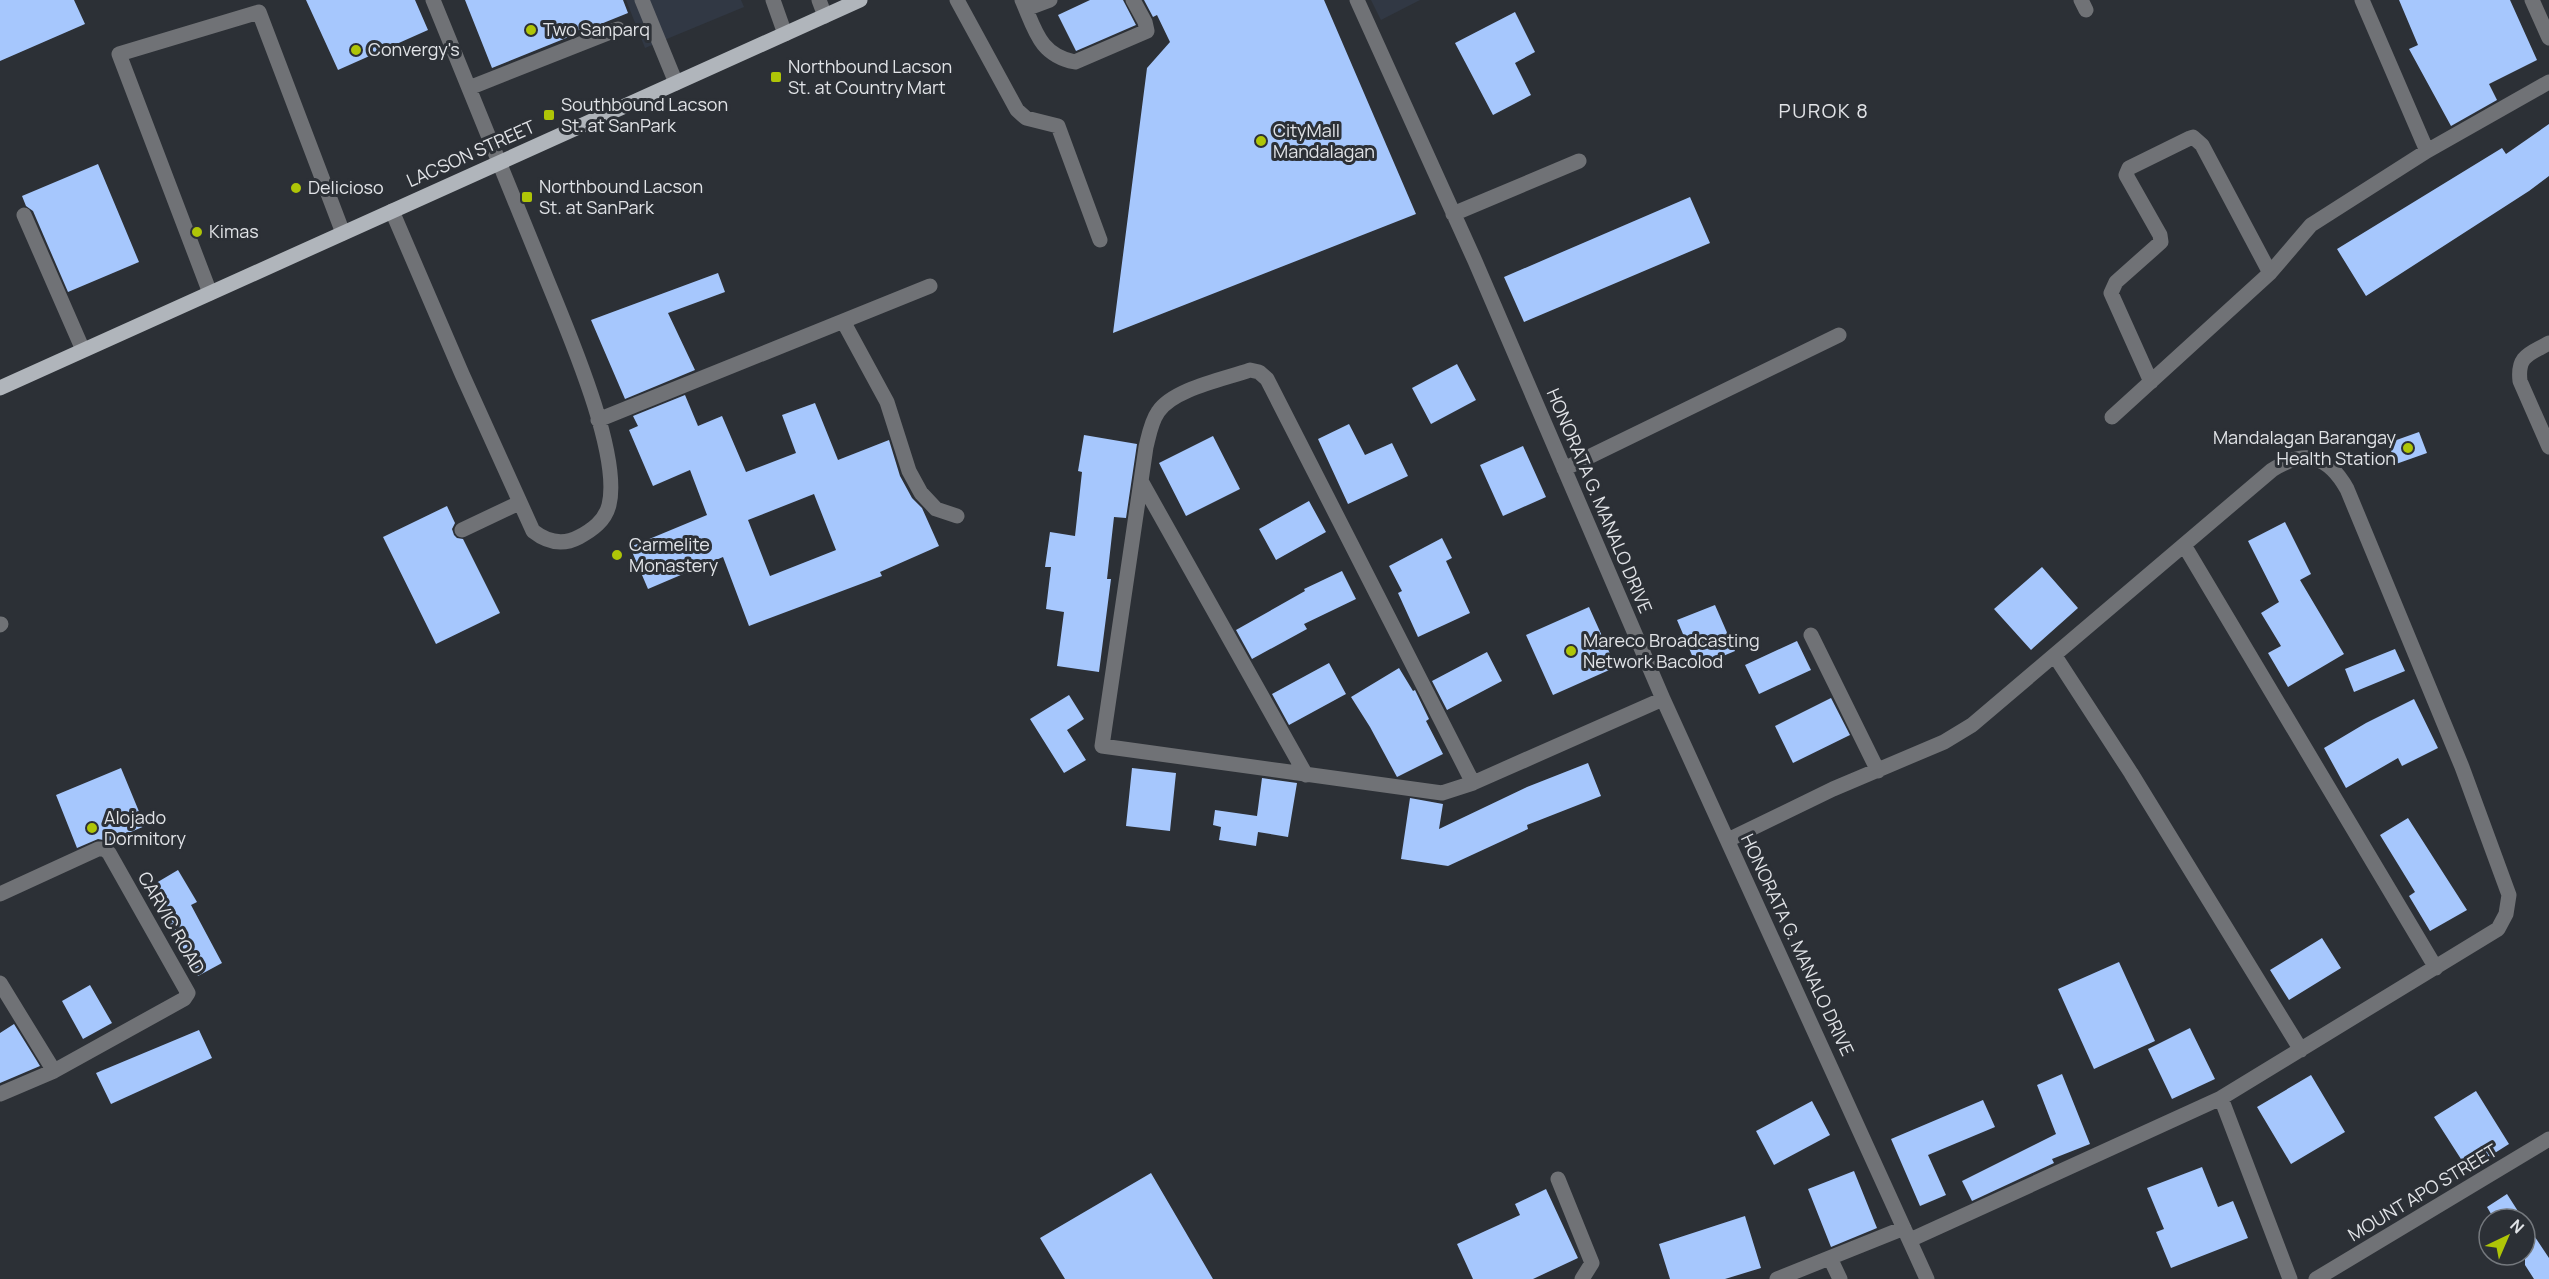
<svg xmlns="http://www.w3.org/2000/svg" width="2549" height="1279" font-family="Manrope,sans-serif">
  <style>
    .built { fill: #313844 }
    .building { fill: #a6c7fd; fill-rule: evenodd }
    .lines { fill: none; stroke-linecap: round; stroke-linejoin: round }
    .minor { stroke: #707276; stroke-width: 15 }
    .major { stroke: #b0b5bb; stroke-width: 15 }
    .poi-dot { fill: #afc507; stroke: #2c3036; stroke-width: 2 }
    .labels { text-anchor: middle; stroke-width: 6; stroke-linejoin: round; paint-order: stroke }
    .poi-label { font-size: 18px; fill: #e1e3e7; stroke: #2c3036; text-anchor: start }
    .street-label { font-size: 18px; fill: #e1e3e7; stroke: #2c3036 }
    .neighbourhood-label { font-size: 20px; letter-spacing: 1.5px; fill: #e1e3e7; stroke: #2c3036 }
  </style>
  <rect width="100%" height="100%" fill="#2c3036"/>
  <path class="built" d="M626,0H741L744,7L645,48Z
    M1371,0H1420L1381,20Z"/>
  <path class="building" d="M0,0H74L85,24L0,61Z
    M306,0H415L428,30L338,70Z
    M465,0H623L628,13L492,68Z
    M1090,0H1123L1136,25L1076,51L1058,15Z
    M1144,0H1324L1416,214L1113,333L1147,68L1170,42L1157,15L1153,17Z
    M2399,0H2510L2537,60L2489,84L2497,100L2451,126L2409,49L2418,45Z
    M1515,12L1535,52L1515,63L1531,95L1493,115L1455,43Z
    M2549,124V176L2529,191L2366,296L2337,249L2502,148L2506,154Z
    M98,164L139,262L68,292L33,211L26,206L22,196Z
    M1690,197L1710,243L1524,322L1504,277Z
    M718,273L725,292L668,313L695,370L625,399L591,320Z
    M1457,364L1476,400L1431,424L1412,388Z
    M685,395L698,426L722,416L746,472L796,453L782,415L815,403L838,460L889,440L900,476L912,498L922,508L939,546L880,572L882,576L749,626L723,557L648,589L630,547L707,515L690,470L653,486L629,430L638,426L633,416ZM814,494L836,550L770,576L748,520Z
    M1349,424L1365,455L1392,443L1408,476L1348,504L1318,439Z
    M2419,432L2427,453L2396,464L2388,443Z
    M1084,435L1137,444L1126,518L1114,517L1107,579H1111L1099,672L1057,666L1064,612L1046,609L1051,567H1045L1050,532L1075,536L1082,472L1078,471Z
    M1213,436L1240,489L1186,516L1159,463Z
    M1523,446L1546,497L1503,516L1480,465Z
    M1309,501L1326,532L1276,560L1259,529Z
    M447,506L455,523L452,529L454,535L457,538L463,539L500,613L436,644L383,537Z
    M2285,522L2311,574L2300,580L2344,654L2288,687L2268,653L2281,646L2261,613L2279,602L2248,541Z
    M1442,538L1452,558L1446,561L1470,613L1418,637L1398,593L1402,591L1389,566Z
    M2042,567L2078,608L2031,650L1994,609Z
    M1342,571L1356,599L1304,624L1307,629L1252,659L1236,630L1305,591L1304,589Z
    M1715,605L1735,651L1697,667L1677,620Z
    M1589,607L1616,667L1553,695L1526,635Z
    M1797,641L1811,670L1759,694L1745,665Z
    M2395,649L2405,671L2354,692L2345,669Z
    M1487,652L1502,681L1447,710L1432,681Z
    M1329,663L1346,694L1289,725L1272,694Z
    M1399,668L1413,691L1415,690L1429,719L1426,721L1443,754L1397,777L1370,727L1351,697Z
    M1069,695L1084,719L1067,730L1086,760L1064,773L1030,719Z
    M1831,698L1850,735L1793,763L1775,726Z
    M2414,699L2438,748L2402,766L2398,758L2346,788L2324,748L2366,723Z
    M1588,763L1601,796L1527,825L1528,829L1448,866L1401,859L1410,798L1443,804L1439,829L1527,787Z
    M121,768L145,826L109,841L98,839L77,848L56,795Z
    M1132,768L1176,773L1170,831L1126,826Z
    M1262,778L1297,783L1288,837L1258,832L1256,846L1219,840L1221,827L1213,825L1215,810L1257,816Z
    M2408,818L2467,910L2430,931L2409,896L2415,892L2380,835Z
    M178,870L197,902L191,905L222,963L198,976L170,924L173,923L151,886Z
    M2322,938L2341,968L2289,1000L2270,970Z
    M2119,962L2155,1041L2094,1069L2058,989Z
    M90,985L112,1023L83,1039L62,1001Z
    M14,1024L40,1066L0,1083V1033Z
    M2190,1028L2215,1079L2172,1099L2148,1049Z
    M199,1030L212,1058L111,1104L96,1073Z
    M2062,1074L2090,1144L2052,1159L2054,1163L1972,1201L1962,1181L2056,1134L2037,1085Z
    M2311,1075L2345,1132L2291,1164L2257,1107Z
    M2476,1091L2509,1144L2468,1170L2434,1117Z
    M1983,1100L1995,1127L1928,1155L1946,1195L1920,1206L1891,1139Z
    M1812,1101L1830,1135L1774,1165L1756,1131Z
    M2202,1167L2218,1207L2233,1201L2248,1238L2171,1268L2156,1232L2164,1229L2147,1188Z
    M1854,1171L1877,1228L1831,1247L1808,1189Z
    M1151,1173L1213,1279H1065L1040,1238Z
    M1546,1189L1578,1258L1533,1279H1473L1457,1244L1520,1215L1515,1204Z
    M2507,1194L2523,1219H2494L2487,1207Z
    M1745,1216L1761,1268L1725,1279H1670L1659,1244Z
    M2525,1222L2549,1258V1279H2534L2525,1265Z"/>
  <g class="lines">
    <path class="minor" d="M642,0L676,83
      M773,0L785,34
      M819,0L825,16
      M957,0L1017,110L1026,118L1058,126L1100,240
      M1022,0C1035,29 1039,55 1075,62L1147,31L1145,22L1133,0
      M1357,0L1475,261L1663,699L1927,1279
      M2081,0L2086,10
      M2362,0L2427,151
      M2532,0L2549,38
      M1026,9L1050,0
      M469,88L618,29
      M392,211L462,374L533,531C547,542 562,546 579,537C592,530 605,521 609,505C622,452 564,323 543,270C507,180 470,90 433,0
      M1453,214L1579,161
      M24,215L83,350
      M210,293L119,54L259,12L343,233
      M843,321L887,402L909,471L921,493L936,509L957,516
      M2549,343C2530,354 2517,355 2520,381L2549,447
      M2151,382L2111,293L2116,282L2161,242L2160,235L2126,175L2129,168L2190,138L2193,137L2202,145L2270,273
      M2112,417L2270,273L2311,225L2427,151L2549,82
      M598,420L930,286
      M1564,469L1839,335
      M1141,481L1306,775
      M462,530L519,503
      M2184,545L2436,968
      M0,625L1,624
      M1811,635L1878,771
      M2055,656L2131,773L2301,1050
      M1473,783L1267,379L1259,372L1250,370C1225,379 1173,389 1158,412C1151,422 1149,435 1146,447L1102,746L1442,793L1473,783L1663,699
      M1728,840L1833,789L1944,742L1972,725L2272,470C2305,449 2328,455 2347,489L2462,767L2509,895L2506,914L2498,929L2221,1098L1910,1240
      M0,894L98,849H104L109,853L188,993L184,999L54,1071L0,1094
      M0,983L54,1071
      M2221,1098L2290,1279
      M1558,1179L1592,1263L1582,1279
      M1830,1258L1840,1279
      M1777,1279L1904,1228
      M2316,1279L2549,1139"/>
    <path class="major" d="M0,388L860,0"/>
  </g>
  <g class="poi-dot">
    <circle cx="531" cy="30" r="6"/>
    <circle cx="356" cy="50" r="6"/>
    <rect x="770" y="71" width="12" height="12" rx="3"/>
    <rect x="543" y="109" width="12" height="12" rx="3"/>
    <circle cx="1261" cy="141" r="6"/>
    <circle cx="296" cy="188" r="6"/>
    <rect x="521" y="191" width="12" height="12" rx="3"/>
    <circle cx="197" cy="232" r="6"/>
    <circle cx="2408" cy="448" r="6"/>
    <circle cx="617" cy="555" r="6"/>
    <circle cx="1571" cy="651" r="6"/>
    <circle cx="92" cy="828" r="6"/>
  </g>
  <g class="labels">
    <g class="poi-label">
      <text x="543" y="36">Two Sanparq</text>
      <text x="368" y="56">Convergy's</text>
      <text x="788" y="73">Northbound Lacson<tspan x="788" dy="21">St. at Country Mart</tspan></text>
      <text x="561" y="111">Southbound Lacson<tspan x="561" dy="21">St. at SanPark</tspan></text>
      <text x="1273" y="137">CityMall<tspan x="1273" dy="21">Mandalagan</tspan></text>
      <text x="539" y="193">Northbound Lacson<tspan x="539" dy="21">St. at SanPark</tspan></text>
      <text x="308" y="194">Delicioso</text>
      <text x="209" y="238">Kimas</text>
      <text x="2396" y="444" text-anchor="end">Mandalagan Barangay<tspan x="2396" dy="21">Health Station</tspan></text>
      <text x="629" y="551">Carmelite<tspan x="629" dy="21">Monastery</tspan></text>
      <text x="1583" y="647">Mareco Broadcasting<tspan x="1583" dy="21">Network Bacolod</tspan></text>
      <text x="104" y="824">Alojado<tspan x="104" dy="21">Dormitory</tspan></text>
    </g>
    <g class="street-label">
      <text transform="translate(471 154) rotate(-24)" y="6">LACSON STREET</text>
      <text transform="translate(1599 501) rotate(67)" y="6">HONORATA G. MANALO DRIVE</text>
      <text transform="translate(171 923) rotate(60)" y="6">CARVIC ROAD</text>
      <text transform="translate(1797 945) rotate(65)" y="6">HONORATA G. MANALO DRIVE</text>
      <text transform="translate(2423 1193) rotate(-31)" y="6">MOUNT APO STREET</text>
    </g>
    <g class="neighbourhood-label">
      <text x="1824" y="118">PUROK 8</text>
    </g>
  </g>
  <g transform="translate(2507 1237) rotate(44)"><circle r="28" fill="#2c3036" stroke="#74787d" stroke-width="1.5"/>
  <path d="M0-4.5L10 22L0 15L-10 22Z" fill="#afc507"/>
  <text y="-9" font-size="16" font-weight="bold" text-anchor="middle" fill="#e1e3e7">N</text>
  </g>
</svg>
